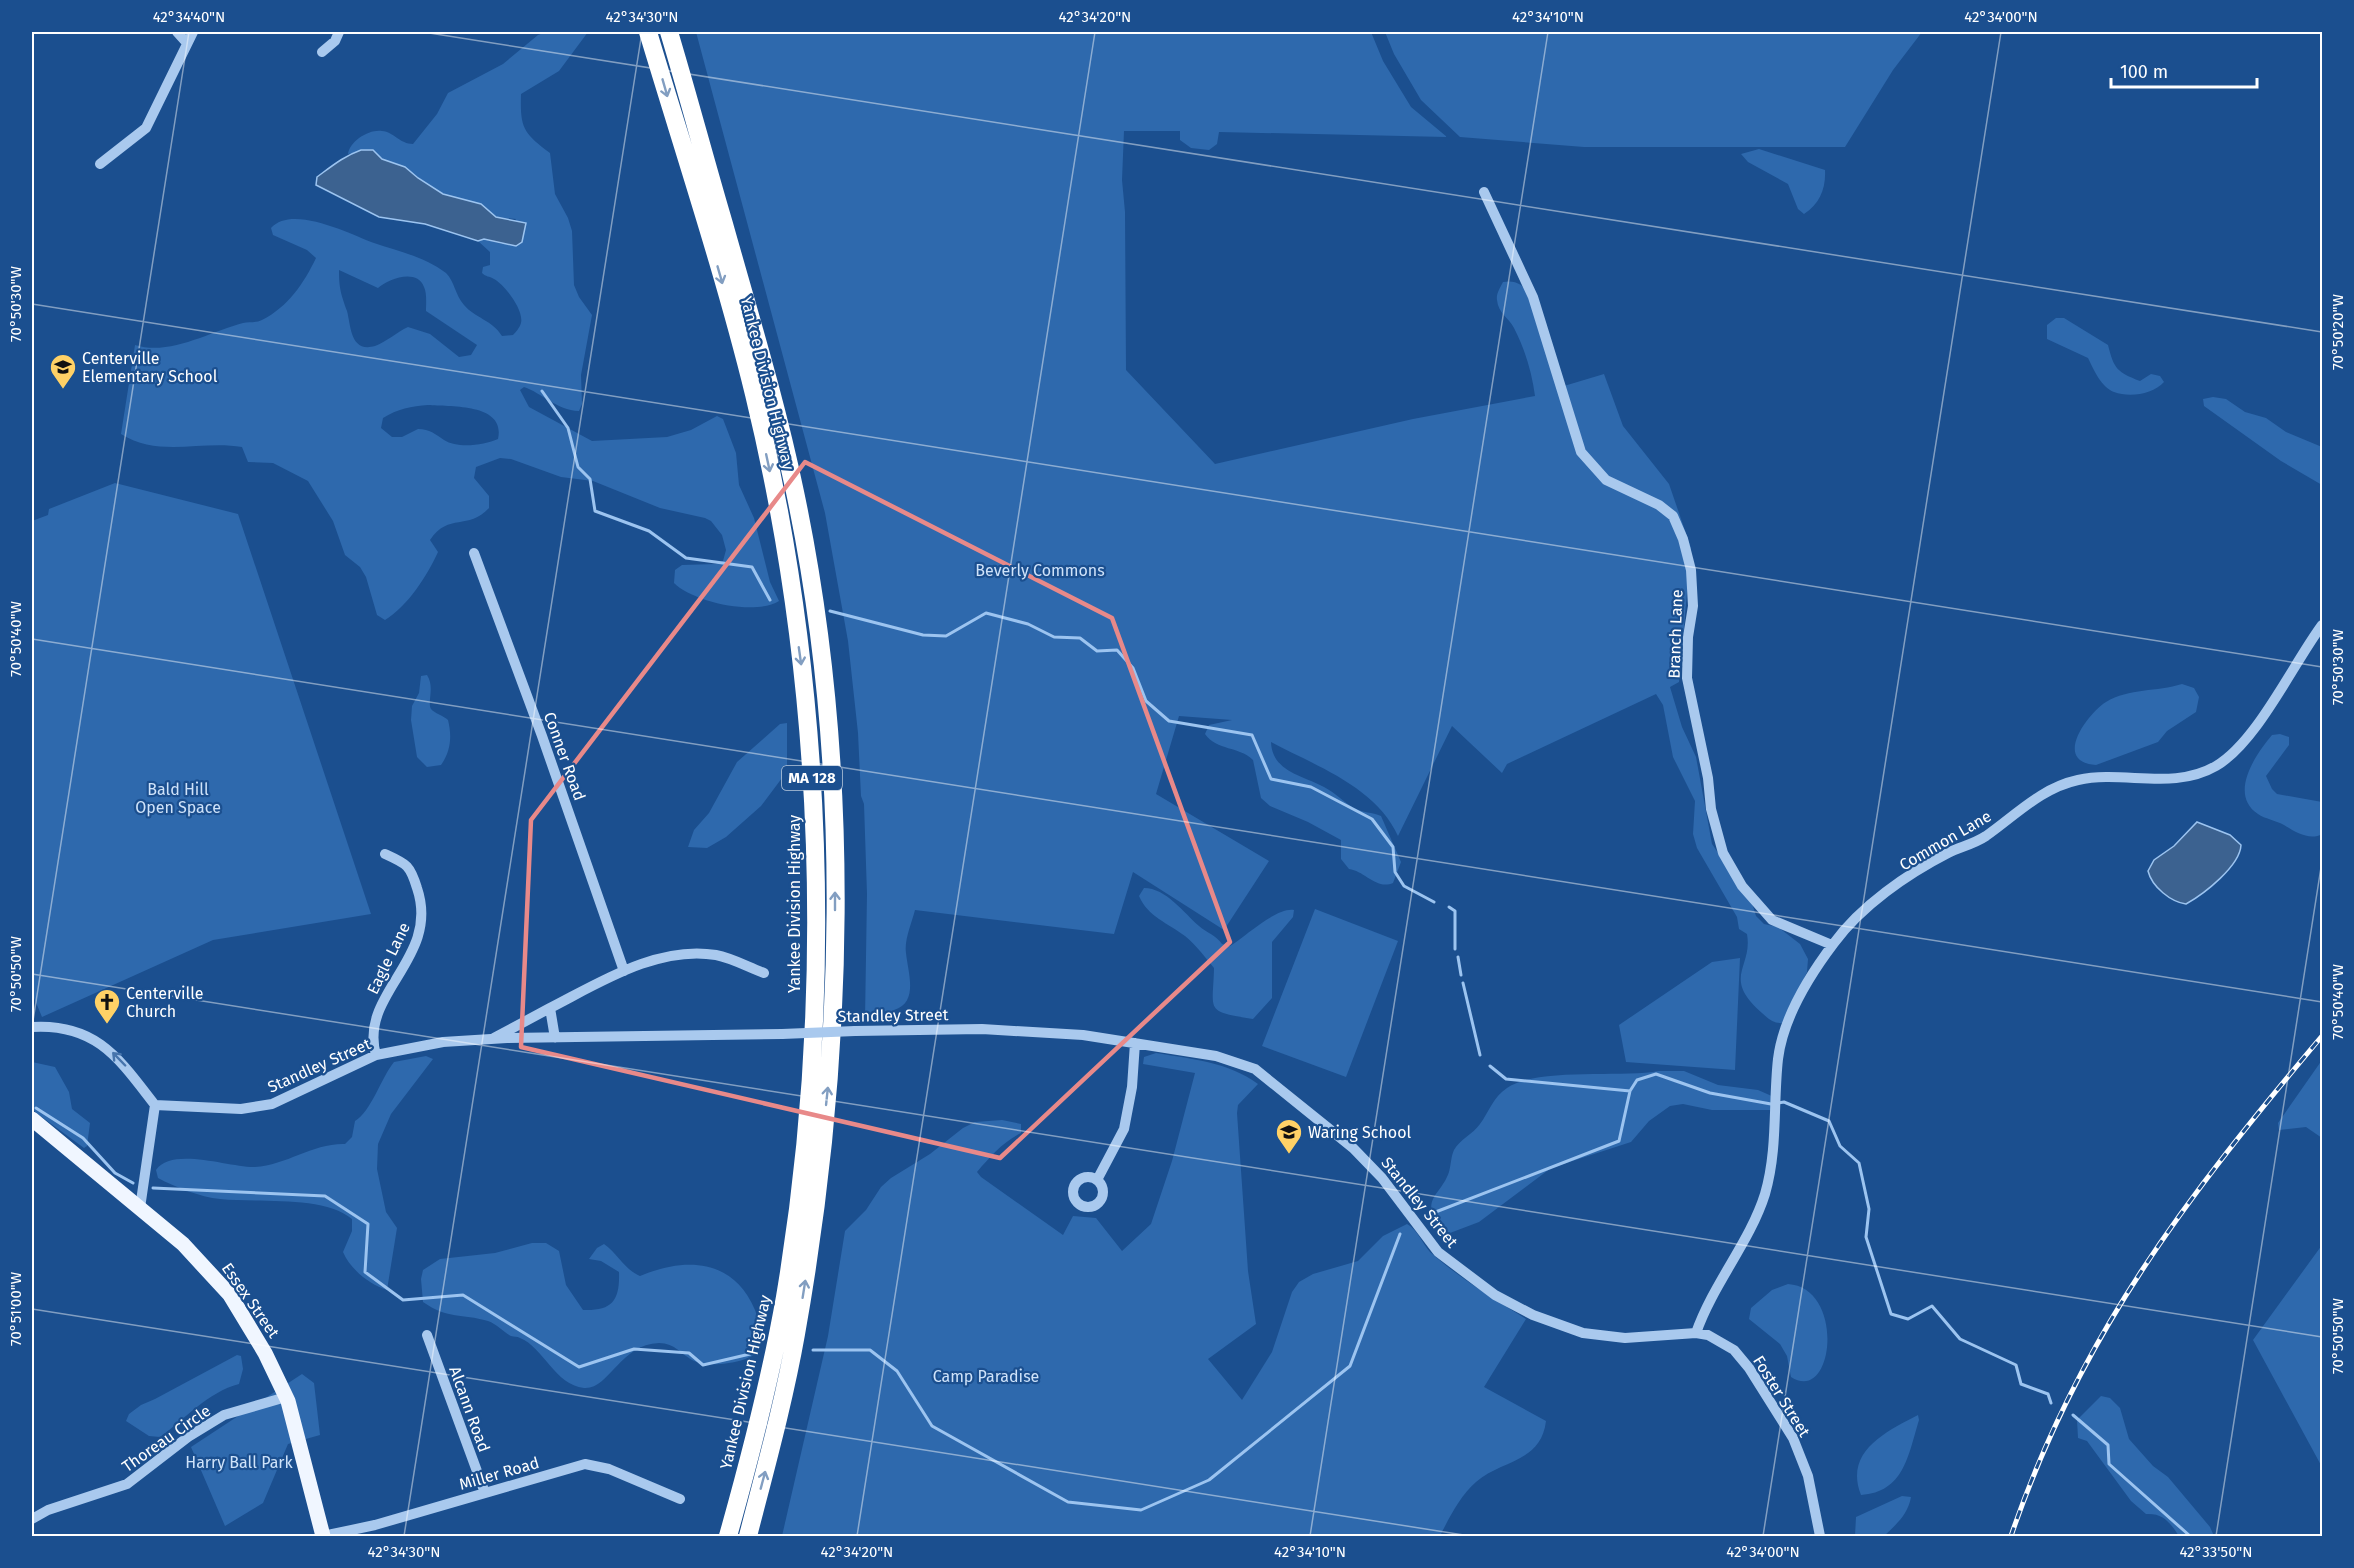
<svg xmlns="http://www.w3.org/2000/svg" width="2354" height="1568" font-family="'Fira Sans',sans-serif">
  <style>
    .green { fill: #2e69ad; fill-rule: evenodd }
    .water { fill: #3c6290; stroke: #9cc4f0; stroke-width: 1.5 }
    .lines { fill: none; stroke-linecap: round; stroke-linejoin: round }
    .stream { stroke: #9cc4f0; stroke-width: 3 }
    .minor { stroke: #a9c9ee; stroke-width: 10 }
    .major { stroke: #f0f6ff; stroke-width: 15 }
    .highway { stroke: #fff; stroke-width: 18 }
    .rail-casing { stroke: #fff; stroke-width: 5 }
    .rail { stroke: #1b4f8f; stroke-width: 3; stroke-dasharray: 9; stroke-linecap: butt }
    .minor-bridge { stroke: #a9c9ee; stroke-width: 10 }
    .oneway { stroke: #829ec1 }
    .oneway2 { stroke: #4674ac }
    .marked { fill: none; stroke: #e88989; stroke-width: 4.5; stroke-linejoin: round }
    .ticks { fill: none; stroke: #fff; stroke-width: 1.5; stroke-opacity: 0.45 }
    .labels { text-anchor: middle; stroke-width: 4.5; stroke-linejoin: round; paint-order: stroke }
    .shield { fill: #1b4f8f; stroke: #bbcadd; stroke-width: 1.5 }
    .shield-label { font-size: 15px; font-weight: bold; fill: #fff }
    .poi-label { font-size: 16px; fill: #fff; stroke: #1b4f8f; text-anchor: start }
    .street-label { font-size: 16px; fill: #fff; stroke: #1b4f8f }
    .park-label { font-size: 16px; fill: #cfe3fa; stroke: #1b4f8f }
    .neatline { fill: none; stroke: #fff; stroke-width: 2 }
    .ticks-label { font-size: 15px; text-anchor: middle; fill: #fff }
  </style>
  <rect width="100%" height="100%" fill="#1b4f8f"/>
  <path class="green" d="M546,32H588L559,71L521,94C520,128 523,133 550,153L555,194L568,218L572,231L574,285L579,297L592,315L581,375L582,404L579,411C556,410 542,393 524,387L520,390L529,407L592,441L667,437L691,430L717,416L723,419L736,453L739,485L754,518L770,582L779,601C755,616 693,602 674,583L675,570L682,565L716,564L723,561L726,550L722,535L711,521L705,518L660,508L593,481L561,477L511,459L500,458L476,467L474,478L489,496V508C468,531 449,512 430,540L438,552C427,576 408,606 385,620L377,615L366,577L360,567L345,555L333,521L308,481L273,463L248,462L242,447C201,440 159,458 121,434L135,345C170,356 209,332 243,323C249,322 256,323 262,320C288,307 304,283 316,258L307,250L273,235L271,228C292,204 350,234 374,243C398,251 425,257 446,273C455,282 455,295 464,305C475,318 492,320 502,336L513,335C516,332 520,327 521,323C524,310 505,285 494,279C489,276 486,277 482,273L483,267L490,265V252L478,241L484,239L502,244L516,219L496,217L492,213L443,194L418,178L405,167L382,159L373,150L348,154C350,141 369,129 382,131C394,132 400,144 413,144L437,114L448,93L503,64L538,35ZM339,270L378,288C388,279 417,268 424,287C427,293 426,304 426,311L477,345L471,355L459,357L430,334L408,327C397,332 386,342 375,346C350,353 351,326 347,311C341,294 339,289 339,270ZM428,405C451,407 506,403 498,439C484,445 458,449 444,440C435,434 430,429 418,429L402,437H392L381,428L383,418C397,409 412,406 428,405Z
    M696,32H1371L1383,61L1411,107L1447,137L1219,132L1217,144L1209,150L1191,148L1180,140V131H1124L1122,180L1125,212L1126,370L1215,464L1413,419L1535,396C1532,373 1525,349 1514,328C1509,318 1498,313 1497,300C1496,294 1500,288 1503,282C1509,281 1515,281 1521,285C1535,297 1556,366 1564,386L1604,374L1623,426L1669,484L1691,548L1679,682L1670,687L1682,727L1696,757L1712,844L1751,900L1756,916L1764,924L1778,927L1800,944L1808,959L1807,972L1783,1023C1775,1024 1768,1019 1762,1013C1721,977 1753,968 1747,934L1739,929L1737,917L1697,848L1693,834L1695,801L1673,757L1663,705L1656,694L1507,764L1502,773L1452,726L1398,836C1376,787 1316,766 1271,742C1272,772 1304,776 1324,787C1336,793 1343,802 1354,808C1363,813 1372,812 1381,816L1401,862L1393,883C1376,890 1365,871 1349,869L1341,859V840L1308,822L1270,806L1261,798L1253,760C1239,746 1217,751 1205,734L1209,725L1232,720L1179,716L1156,794L1269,861L1224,930L1133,872L1114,934L915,910C912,922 904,940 906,953C908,973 919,1002 894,1010L892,1018L865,1019L867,894L864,804L861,796L858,733L848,641L825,513Z
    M1385,32H1922L1893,70L1845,147H1584L1460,137L1421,100L1394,54Z
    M1759,149L1825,170C1826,188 1820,204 1804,214L1798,209L1788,184L1748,162L1741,154Z
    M2056,318H2064L2108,345C2114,369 2117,372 2140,381L2151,374L2160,376L2164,382C2153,394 2130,398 2114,392C2101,387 2094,370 2088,358L2047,339V325Z
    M2213,397L2226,399L2245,412L2266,418L2286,432L2322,447V485L2281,461L2204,406L2203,399Z
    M115,483L238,514L371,914L213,940L42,1017L32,993V521L48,515L49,509Z
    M427,675C435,687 427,702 431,709C434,713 444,716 448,720C452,736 451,751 441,765L427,767L417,757L411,720L412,706L419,693L421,676Z
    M2182,684L2194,688L2199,697L2196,712L2167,731L2158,742L2096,765C2052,762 2087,714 2106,702C2129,688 2157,692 2182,684Z
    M787,723V765L782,778L761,806L726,837L707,848L688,847L694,830L709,813L737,762L780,724Z
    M2280,734L2289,737V745L2266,776L2272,789L2277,794L2322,802V834C2310,841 2295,832 2284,825C2275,820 2265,819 2258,814C2228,794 2256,754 2272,735Z
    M1144,888C1166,888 1184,913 1199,926C1207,933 1216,935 1222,944L1230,946C1245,937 1276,907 1294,910L1293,917L1272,942V998L1253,1019C1204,1011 1213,1012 1214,968C1205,957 1196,945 1185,936C1168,923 1148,917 1139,896Z
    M1315,909L1398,941L1346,1077L1262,1046Z
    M1740,958L1735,1070L1626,1062L1619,1025L1712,962Z
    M1156,1053C1192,1059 1228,1062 1258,1084L1238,1105L1237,1113L1248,1271L1256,1324L1208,1359L1242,1400L1272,1352L1292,1292L1299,1282L1313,1274L1358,1261L1383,1236L1407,1224C1417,1229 1422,1243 1430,1252C1459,1278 1493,1298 1526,1319L1484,1387L1546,1421C1541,1463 1501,1460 1476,1482C1460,1496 1449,1518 1440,1536H782L828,1336L845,1231L866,1210L881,1187L891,1178L930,1154L963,1128L975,1122L1002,1120L1021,1124V1133C1003,1142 990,1157 977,1172L981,1177L1063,1235L1073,1216L1096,1218L1122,1251L1151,1224L1172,1161L1195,1073L1143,1064L1144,1057Z
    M426,1056L433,1059L391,1114L378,1144L377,1169L386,1212L397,1228L387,1290C370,1285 350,1269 343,1252L352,1231V1219C324,1195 256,1203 220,1199C200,1197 175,1187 158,1178L156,1170C172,1146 231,1168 255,1167C287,1165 313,1143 345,1144L352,1137L355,1121C371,1112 381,1078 394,1062Z
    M2322,1060V1138L2306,1127L2279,1130L2278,1123Z
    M32,1062L55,1067L69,1092L72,1109L90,1123L87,1146L84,1148L35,1112L32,1106Z
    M1659,1071H1684L1718,1085L1758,1090L1774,1097L1773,1110H1712L1683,1104L1670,1106L1649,1121L1631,1142L1551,1168L1479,1222L1450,1233L1439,1229C1420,1197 1441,1196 1449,1172C1451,1165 1451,1156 1454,1150C1459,1140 1473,1134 1480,1124C1489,1112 1493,1097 1507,1088C1537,1067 1621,1078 1659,1071Z
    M532,1243H546L559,1251L566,1285L583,1310C612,1311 620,1301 619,1272L601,1261L589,1259L597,1248L604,1244C618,1254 624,1269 640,1276C685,1257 733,1258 755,1310C759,1319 754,1328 755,1338C755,1342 758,1347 759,1351C748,1363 710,1368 694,1361C682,1355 675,1343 659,1343C620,1344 609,1390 584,1388C555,1385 543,1347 520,1338C517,1336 514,1337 511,1336C503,1332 497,1324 488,1321C461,1313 449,1320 423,1302L421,1279L423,1270L440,1259L495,1253Z
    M2322,1245V1467L2253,1340Z
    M1788,1284C1846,1288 1834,1405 1791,1377L1787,1356L1780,1344L1749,1319L1751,1308L1772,1290Z
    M237,1355L241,1356L243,1369L239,1384C208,1392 185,1419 160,1437L149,1436L126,1421L129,1414L141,1405L155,1399Z
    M302,1374L314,1383L320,1435L288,1444L263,1503L225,1526L191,1447Z
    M2101,1396L2110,1398L2120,1408L2129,1439L2153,1466L2168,1477L2210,1527L2214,1536H2179C2170,1523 2164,1513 2146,1514L2131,1501L2087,1441L2078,1438L2077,1420Z
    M1918,1415L1919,1420C1908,1456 1904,1492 1861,1495C1844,1452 1885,1432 1918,1415Z
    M1902,1496L1911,1497C1908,1514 1897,1524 1884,1536H1855L1856,1517Z"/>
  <path class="water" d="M361,150H373L382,159L405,167L418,178L443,194L481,204L496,217L526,223L522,242L516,246L484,239L478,241L425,224L379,217L316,185L317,177C332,166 344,156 361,150Z
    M2197,822L2230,835L2241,845C2240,866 2204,894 2186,904C2171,902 2152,887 2148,871L2154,860L2174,846Z"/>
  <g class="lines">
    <path class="stream" d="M542,391L568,428L578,467L590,479L595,511L649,531L686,558L752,567L770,600
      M830,611L923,635L946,636L986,613L1028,624L1054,637L1080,638L1097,651L1117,650L1133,668L1146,701L1169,721L1252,735L1271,779L1311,787L1372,819L1393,847L1395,872L1404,886L1434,902
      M1449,907L1455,911V949
      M1458,957L1461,975
      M1463,983L1480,1055
      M1490,1066L1506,1079L1630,1091
      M1778,1103L1784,1102L1829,1121L1840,1146L1859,1163L1869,1209L1866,1237L1891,1314L1908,1319L1932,1306L1960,1339L2016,1365L2021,1384L2048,1394L2051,1403
      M36,1108L83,1138L115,1173L133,1183
      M153,1188L325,1196L368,1224L365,1272L403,1300L463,1295L579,1367L634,1349L689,1353L703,1365L750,1354
      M1433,1213L1619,1141L1630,1091L1637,1080L1656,1074L1710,1093L1771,1104
      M813,1350H870L897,1371L932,1426L1068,1502L1141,1510L1209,1480L1350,1366L1400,1234
      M2073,1415L2108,1445L2109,1464L2190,1536"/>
    <path class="minor" d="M177,32L186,42
      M322,52L335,41L339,32
      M100,164L146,128L193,32
      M1484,192L1533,297L1581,452L1606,480L1659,505L1673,516L1683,539L1691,570L1693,606L1688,637L1687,678L1708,778L1711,809L1723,853L1742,886L1772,920L1832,945
      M474,553L542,736L624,971
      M32,1027C97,1023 120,1060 155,1105
      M855,1031L982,1029L1083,1035L1216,1056L1255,1069L1353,1148L1382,1178L1438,1252L1495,1295L1533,1315L1583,1333L1625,1338L1696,1333L1708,1335L1734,1350L1749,1368L1793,1438L1808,1476L1820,1536
      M494,1038L550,1008
      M555,1038L550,1008C599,983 658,945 716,955C732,958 748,967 764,973
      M376,1055C358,993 441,959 417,888C410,865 407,864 385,854
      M155,1105L241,1109L272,1104L376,1055L443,1042L507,1038L782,1034
      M1073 1192a15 15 0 1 1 30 0a15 15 0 1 1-30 0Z
      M1097,1180L1124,1129L1132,1087L1135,1043
      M140,1208L155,1105
      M1696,1333C1713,1284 1750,1242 1765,1194C1778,1149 1773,1104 1778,1059C1783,1018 1809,976 1834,943C1861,906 1907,874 1948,853C1960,847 1974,844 1986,836C2016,815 2041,788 2078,780C2124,770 2173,791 2216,766C2257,742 2293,664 2322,625
      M427,1335L485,1493
      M32,1519L48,1510L127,1484L188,1437L224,1415L286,1397
      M323,1536L375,1525L585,1464L609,1469L680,1499"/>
    <path class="major" d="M32,1119L183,1244L230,1295L265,1353L288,1401L323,1536"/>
    <path class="highway" d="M648,32C684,152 724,272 754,394C825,687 835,1000 785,1297C771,1377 750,1458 728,1536
      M669,32C688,95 705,160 724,224C749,313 776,401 795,492C853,768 845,1058 796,1334C784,1402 765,1470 748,1536"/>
    <g class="rail-casing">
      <path id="rail" d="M2011,1536C2079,1336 2188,1195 2322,1036"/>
    </g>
    <use href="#rail" class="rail"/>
    <path class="minor-bridge" d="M782,1034L855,1031"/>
  </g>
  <defs><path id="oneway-shaft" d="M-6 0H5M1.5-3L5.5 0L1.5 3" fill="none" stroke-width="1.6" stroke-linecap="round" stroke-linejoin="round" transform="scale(1.5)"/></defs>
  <g class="oneway">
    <use href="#oneway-shaft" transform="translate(665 88) rotate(74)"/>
    <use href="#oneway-shaft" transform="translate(720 275) rotate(74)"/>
    <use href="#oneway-shaft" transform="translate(768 463) rotate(78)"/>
    <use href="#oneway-shaft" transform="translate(800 656) rotate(82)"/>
    <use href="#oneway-shaft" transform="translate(835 901) rotate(-90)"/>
    <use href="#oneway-shaft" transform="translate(827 1096) rotate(-84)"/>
    <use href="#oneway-shaft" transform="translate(804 1289) rotate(-81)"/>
    <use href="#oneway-shaft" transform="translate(763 1480) rotate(-75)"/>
  </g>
  <use class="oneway2" href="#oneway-shaft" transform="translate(119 1059) rotate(-134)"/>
  <path class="marked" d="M805,462L1112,618L1230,942L1000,1158L521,1047L531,820Z"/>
  <path class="ticks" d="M423,32L2322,332M32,304L2322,667M32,639L2322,1002M32,974L2322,1337M32,1027L189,32M32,1309L1470,1536M404,1536L642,32M857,1536L1095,32M1310,1536L1548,32M1763,1536L2001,32M2216,1536L2322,861"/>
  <defs>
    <g id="school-pin" transform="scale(1.35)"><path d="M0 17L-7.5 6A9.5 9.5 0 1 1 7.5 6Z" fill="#ffd166" stroke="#1b4f8f"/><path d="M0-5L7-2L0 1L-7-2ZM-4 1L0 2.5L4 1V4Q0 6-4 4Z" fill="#111"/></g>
    <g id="church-pin" transform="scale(1.35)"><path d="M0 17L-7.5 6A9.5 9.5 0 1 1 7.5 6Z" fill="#ffd166" stroke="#1b4f8f"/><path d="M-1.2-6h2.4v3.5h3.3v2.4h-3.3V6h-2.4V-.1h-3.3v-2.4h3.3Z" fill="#111"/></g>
  </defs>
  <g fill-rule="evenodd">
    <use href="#school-pin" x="63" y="367"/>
    <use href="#church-pin" x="107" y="1002"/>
    <use href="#school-pin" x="1289" y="1132"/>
  </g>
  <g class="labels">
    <rect class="shield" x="782" y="766" width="60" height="24" rx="4.5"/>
    <g class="shield-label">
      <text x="812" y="783">MA 128</text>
    </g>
    <g class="poi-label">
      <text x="82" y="364">Centerville<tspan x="82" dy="18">Elementary School</tspan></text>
      <text x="126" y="999">Centerville<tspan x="126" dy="18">Church</tspan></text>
      <text x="1308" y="1138">Waring School</text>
    </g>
    <g class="street-label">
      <text transform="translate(768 383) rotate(76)" y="6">Yankee Division Highway</text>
      <text transform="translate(1675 634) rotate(-88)" y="6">Branch Lane</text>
      <text transform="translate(565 756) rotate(70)" y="6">Conner Road</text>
      <text transform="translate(1945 840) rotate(-30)" y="6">Common Lane</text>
      <text transform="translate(794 904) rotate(-90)" y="6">Yankee Division Highway</text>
      <text transform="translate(388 958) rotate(-64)" y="6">Eagle Lane</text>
      <text transform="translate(893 1015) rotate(-1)" y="6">Standley Street</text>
      <text transform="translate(319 1065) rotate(-24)" y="6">Standley Street</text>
      <text transform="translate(1420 1202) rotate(51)" y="6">Standley Street</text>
      <text transform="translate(251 1300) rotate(55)" y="6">Essex Street</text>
      <text transform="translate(745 1382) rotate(-77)" y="6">Yankee Division Highway</text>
      <text transform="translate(1782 1396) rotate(58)" y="6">Foster Street</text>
      <text transform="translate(470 1409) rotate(70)" y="6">Alcann Road</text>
      <text transform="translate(166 1438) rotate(-35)" y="6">Thoreau Circle</text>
      <text transform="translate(499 1473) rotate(-16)" y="6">Miller Road</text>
    </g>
    <g class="park-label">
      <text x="1040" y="576">Beverly Commons</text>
      <text x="178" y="795">Bald Hill<tspan x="178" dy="18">Open Space</tspan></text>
      <text x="986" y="1382">Camp Paradise</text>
      <text x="239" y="1468">Harry Ball Park</text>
    </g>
  </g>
  <rect width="2354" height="1568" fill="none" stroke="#1b4f8f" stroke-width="66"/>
  <path d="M2111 78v9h146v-9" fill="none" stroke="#ffffff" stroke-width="3"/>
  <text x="2120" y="78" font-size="18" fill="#ffffff" stroke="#1b4f8f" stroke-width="4.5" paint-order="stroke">100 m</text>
  <rect x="33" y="33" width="2288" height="1502" class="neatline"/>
  <g class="ticks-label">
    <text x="189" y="22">42°34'40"N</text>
    <text x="642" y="22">42°34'30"N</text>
    <text x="1095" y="22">42°34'20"N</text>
    <text x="1548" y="22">42°34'10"N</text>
    <text x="2001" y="22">42°34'00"N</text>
    <text transform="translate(16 304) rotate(-90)" y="5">70°50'30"W</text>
    <text transform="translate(2338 332) rotate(-90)" y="5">70°50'20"W</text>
    <text transform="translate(16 639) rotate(-90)" y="5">70°50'40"W</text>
    <text transform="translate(2338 667) rotate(-90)" y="5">70°50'30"W</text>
    <text transform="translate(16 974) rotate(-90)" y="5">70°50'50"W</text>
    <text transform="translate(2338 1002) rotate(-90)" y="5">70°50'40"W</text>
    <text transform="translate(16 1309) rotate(-90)" y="5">70°51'00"W</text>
    <text transform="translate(2338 1336) rotate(-90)" y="5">70°50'50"W</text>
    <text x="404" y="1557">42°34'30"N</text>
    <text x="857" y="1557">42°34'20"N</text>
    <text x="1310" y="1557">42°34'10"N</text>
    <text x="1763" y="1557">42°34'00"N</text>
    <text x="2216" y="1557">42°33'50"N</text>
  </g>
</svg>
